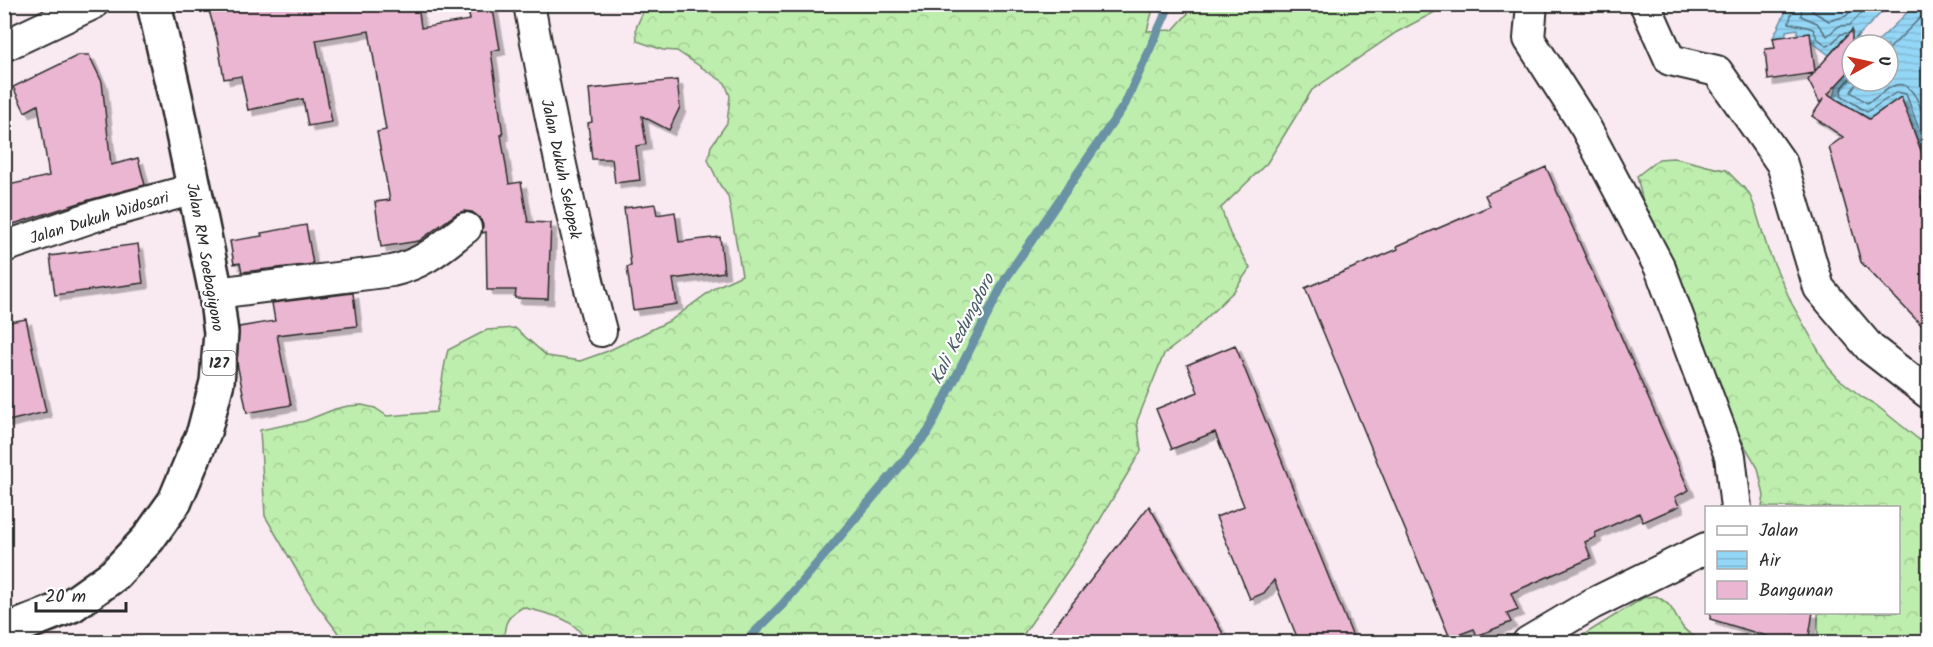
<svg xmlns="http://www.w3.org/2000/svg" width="1933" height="647" font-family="Kalam,sans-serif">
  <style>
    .forest { fill: url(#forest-crowns); stroke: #748c6c; stroke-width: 1.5 }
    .water { fill: url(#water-rules); stroke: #6a92a5; stroke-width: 1.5 }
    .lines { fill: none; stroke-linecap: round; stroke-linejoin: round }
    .shore { stroke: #556f7c; stroke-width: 1.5 }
    .stream { stroke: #6a92a5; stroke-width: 9 }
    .building { fill: #eab6d1; stroke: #2b2b2b; stroke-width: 1.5; filter: url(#shadow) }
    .minor-casing { stroke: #2b2b2b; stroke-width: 34 }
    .major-casing { stroke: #2b2b2b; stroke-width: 38 }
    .minor { stroke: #fff; stroke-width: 30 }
    .major { stroke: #fff; stroke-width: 33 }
    .labels { text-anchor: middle; stroke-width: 4.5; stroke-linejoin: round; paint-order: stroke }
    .shield { fill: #fff; stroke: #6b6b6b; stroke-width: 1.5 }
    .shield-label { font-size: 15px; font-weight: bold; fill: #2b2b2b }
    .street-label { font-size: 16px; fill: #2b2b2b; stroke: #fff }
    .water-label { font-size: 18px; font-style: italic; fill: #4a5e68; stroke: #fff }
  </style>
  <defs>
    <pattern id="forest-crowns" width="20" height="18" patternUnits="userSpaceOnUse" patternTransform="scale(1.5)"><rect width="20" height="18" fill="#bdeead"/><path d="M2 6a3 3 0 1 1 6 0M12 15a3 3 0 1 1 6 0" fill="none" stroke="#a3cc95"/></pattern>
    <pattern id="water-rules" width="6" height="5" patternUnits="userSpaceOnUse" patternTransform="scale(1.5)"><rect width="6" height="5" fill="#94d6f6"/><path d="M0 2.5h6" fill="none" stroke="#80b8d3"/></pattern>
    <filter id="shadow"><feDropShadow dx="5.5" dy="5.5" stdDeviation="0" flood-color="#0004"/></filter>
  </defs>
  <rect width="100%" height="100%" fill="#f9e9f1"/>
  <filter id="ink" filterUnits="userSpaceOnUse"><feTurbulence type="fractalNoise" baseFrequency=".0167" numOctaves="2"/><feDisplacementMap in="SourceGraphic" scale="12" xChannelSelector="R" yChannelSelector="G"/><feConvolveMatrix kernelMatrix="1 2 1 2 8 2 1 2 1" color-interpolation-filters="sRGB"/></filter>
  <g filter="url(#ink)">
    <path class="forest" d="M1428,5L1437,11L1397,32L1312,90L1267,163L1221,208L1230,234L1250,268L1234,291L1189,335L1164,354L1137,421L1141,451L1082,550L1018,642H586C575,616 548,615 523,607C506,617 504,623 504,642H343L336,630L317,605L265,516L260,430L305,421L335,409L348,406L362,405L375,408L387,416L436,412C442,392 442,370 448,350L487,330L515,328L547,356L580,361L608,351L671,320L716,287L742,275L728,196L720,185L708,160L711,146L727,123L730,96L725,83L677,51L663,50L637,41L636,28L646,5H1154L1147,31L1173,30L1190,11L1200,5Z
      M1673,158C1691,160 1707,168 1726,170L1749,193L1755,208L1768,250L1792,304L1828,367L1838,378L1862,397L1876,405L1928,447V642H1818V613L1898,612V508L1762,507L1764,496L1758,468L1721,406L1653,246L1637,176L1659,159Z
      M1656,596C1674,606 1671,610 1682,626C1687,634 1698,638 1707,642H1572L1643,598Z"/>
    <path class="water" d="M1789,5H1889L1851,43L1844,38L1829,55L1811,41L1810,33L1798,35L1797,29L1786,31V37L1773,38Z
      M1915,5H1928V163L1926,165L1901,97L1869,119L1834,98L1837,84L1852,68V81H1888V45H1874Z"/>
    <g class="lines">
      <path class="shore" d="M1794,4L1789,23C1797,25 1805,26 1813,29L1817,38L1827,46L1830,45L1841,34L1847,33
        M1802,4L1801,16L1817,23L1827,36L1839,26L1850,25L1870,4
        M1811,4L1812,11L1829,21L1846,16L1857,4
        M1888,50L1922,16L1926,4
        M1852,76L1843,87L1841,95L1867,112L1897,92L1906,94L1928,154
        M1858,81L1851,92L1867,103C1877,98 1886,88 1896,85C1916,79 1924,119 1928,132"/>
      <path class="stream" d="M745,642L783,604L928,432L1006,278L1125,104L1170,4"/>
    </g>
    <path class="building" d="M207,4H418L421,28L470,20L467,4H492L500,49L491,51L503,135H501L509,184L521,182L528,222L551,223L548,299L515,298L516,290H487L486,232L482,233L483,225L480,218L472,212L464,211L456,214L419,241L381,247L375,202L390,200L377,132L386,130L369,31L316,40L332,122L308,126L303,99L248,110L241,76L224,79L217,38Z
      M1852,30V68L1828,94L1869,119L1901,97L1929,172V189L1921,197L1929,219V333L1861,262L1829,147L1843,137L1812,116L1824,98L1820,103L1808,80L1814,73L1768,80L1765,49L1775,48L1773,38L1810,33L1815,71Z
      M79,55H89L102,82L111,165L138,158L145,185L89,200L4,227V186L49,176L38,105L25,112L13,87Z
      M677,80L680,107L669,130L642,116L646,144L636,146L640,180L615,183L612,159H592L588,123L592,122L589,89Z
      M1546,167L1689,490L1675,497L1679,506L1643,522L1639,513L1595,533L1596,537L1585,542L1591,558L1511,593L1518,610L1507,614L1511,622L1477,636L1474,629L1450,638L1305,288L1398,249L1397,246L1490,206L1485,195Z
      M655,204L657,215L675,212L679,242L720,237L724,272L673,279L677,304L633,310L627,267L631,266L624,208Z
      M306,225L313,264L242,272L240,263L234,264L230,241L262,236L261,233Z
      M138,244L143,283L55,295L50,256Z
      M353,293L357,326L277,335L291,405L247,413L237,363L239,327L275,321L272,303Z
      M26,319L46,412L4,422V323Z
      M1235,345L1355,642H1299L1274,580L1264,593L1250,599L1216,517L1244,506L1215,432L1172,449L1156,409L1198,392L1187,365Z
      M1149,506L1228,642H1042L1123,539Z
      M1711,612H1813L1808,642H1768L1770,637L1710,619Z"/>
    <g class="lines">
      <g class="minor-casing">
        <path id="minor" d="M529,4C549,114 572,223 601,331
          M1532,4L1529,39L1586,128L1660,268L1730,456L1736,508
          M1645,4L1670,60L1717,71L1782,164L1819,288L1870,348L1928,393
          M4,46L93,4
          M4,247L95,216L194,189
          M216,293L392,271C425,263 440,248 466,228
          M1528,642L1592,604L1706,548"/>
      </g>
      <g class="major-casing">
        <path id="major" d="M4,632L72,605L114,575L148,539L175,501L204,432L217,382L221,333L216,293L177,105L154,4"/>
      </g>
      <use href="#minor" class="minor"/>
      <use href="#major" class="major"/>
    </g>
  </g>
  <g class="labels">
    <rect class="shield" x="202.5" y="351" width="33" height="24" rx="4.5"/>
    <g class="shield-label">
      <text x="219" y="368">127</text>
    </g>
    <g class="street-label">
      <text transform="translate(562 169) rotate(78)" y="6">Jalan Dukuh Sekopek</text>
      <text transform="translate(99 217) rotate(-17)" y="6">Jalan Dukuh Widosari</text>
      <text transform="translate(206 257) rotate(80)" y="6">Jalan RM Soebagiyono</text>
    </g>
    <g class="water-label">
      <text transform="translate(962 329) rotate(-63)" y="6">Kali Kedungdoro</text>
    </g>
  </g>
  <rect width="1933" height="647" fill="none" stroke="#fff" stroke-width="24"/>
  <rect x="12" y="12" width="1909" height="623" fill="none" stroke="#2b2b2b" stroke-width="2" filter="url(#ink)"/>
  <rect x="1705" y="506" width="195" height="108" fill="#ffffff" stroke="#aaaaaa" stroke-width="1.5"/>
  <rect x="1717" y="526" width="30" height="9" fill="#ffffff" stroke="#aaaaaa" stroke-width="1.5"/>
  <text x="1759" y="536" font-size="18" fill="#2b2b2b">Jalan</text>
  <rect x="1717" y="551" width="30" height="18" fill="url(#water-rules)" stroke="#aaaaaa" stroke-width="1.5"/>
  <text x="1759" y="566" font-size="18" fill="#2b2b2b">Air</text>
  <rect x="1717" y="581" width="30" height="18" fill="#eab6d1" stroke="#aaaaaa" stroke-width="1.5"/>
  <text x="1759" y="596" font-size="18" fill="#2b2b2b">Bangunan</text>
  <g transform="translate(1870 63) rotate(82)"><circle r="28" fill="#ffffff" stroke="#aaaaaa" stroke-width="1.5"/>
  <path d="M0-4.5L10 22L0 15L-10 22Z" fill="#c8321e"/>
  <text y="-9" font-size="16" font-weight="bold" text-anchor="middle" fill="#2b2b2b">U</text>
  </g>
  <path d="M36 602v9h90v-9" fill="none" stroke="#2b2b2b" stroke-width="3"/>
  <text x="45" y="602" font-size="18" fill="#2b2b2b" stroke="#ffffff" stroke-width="4.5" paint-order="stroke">20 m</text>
</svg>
